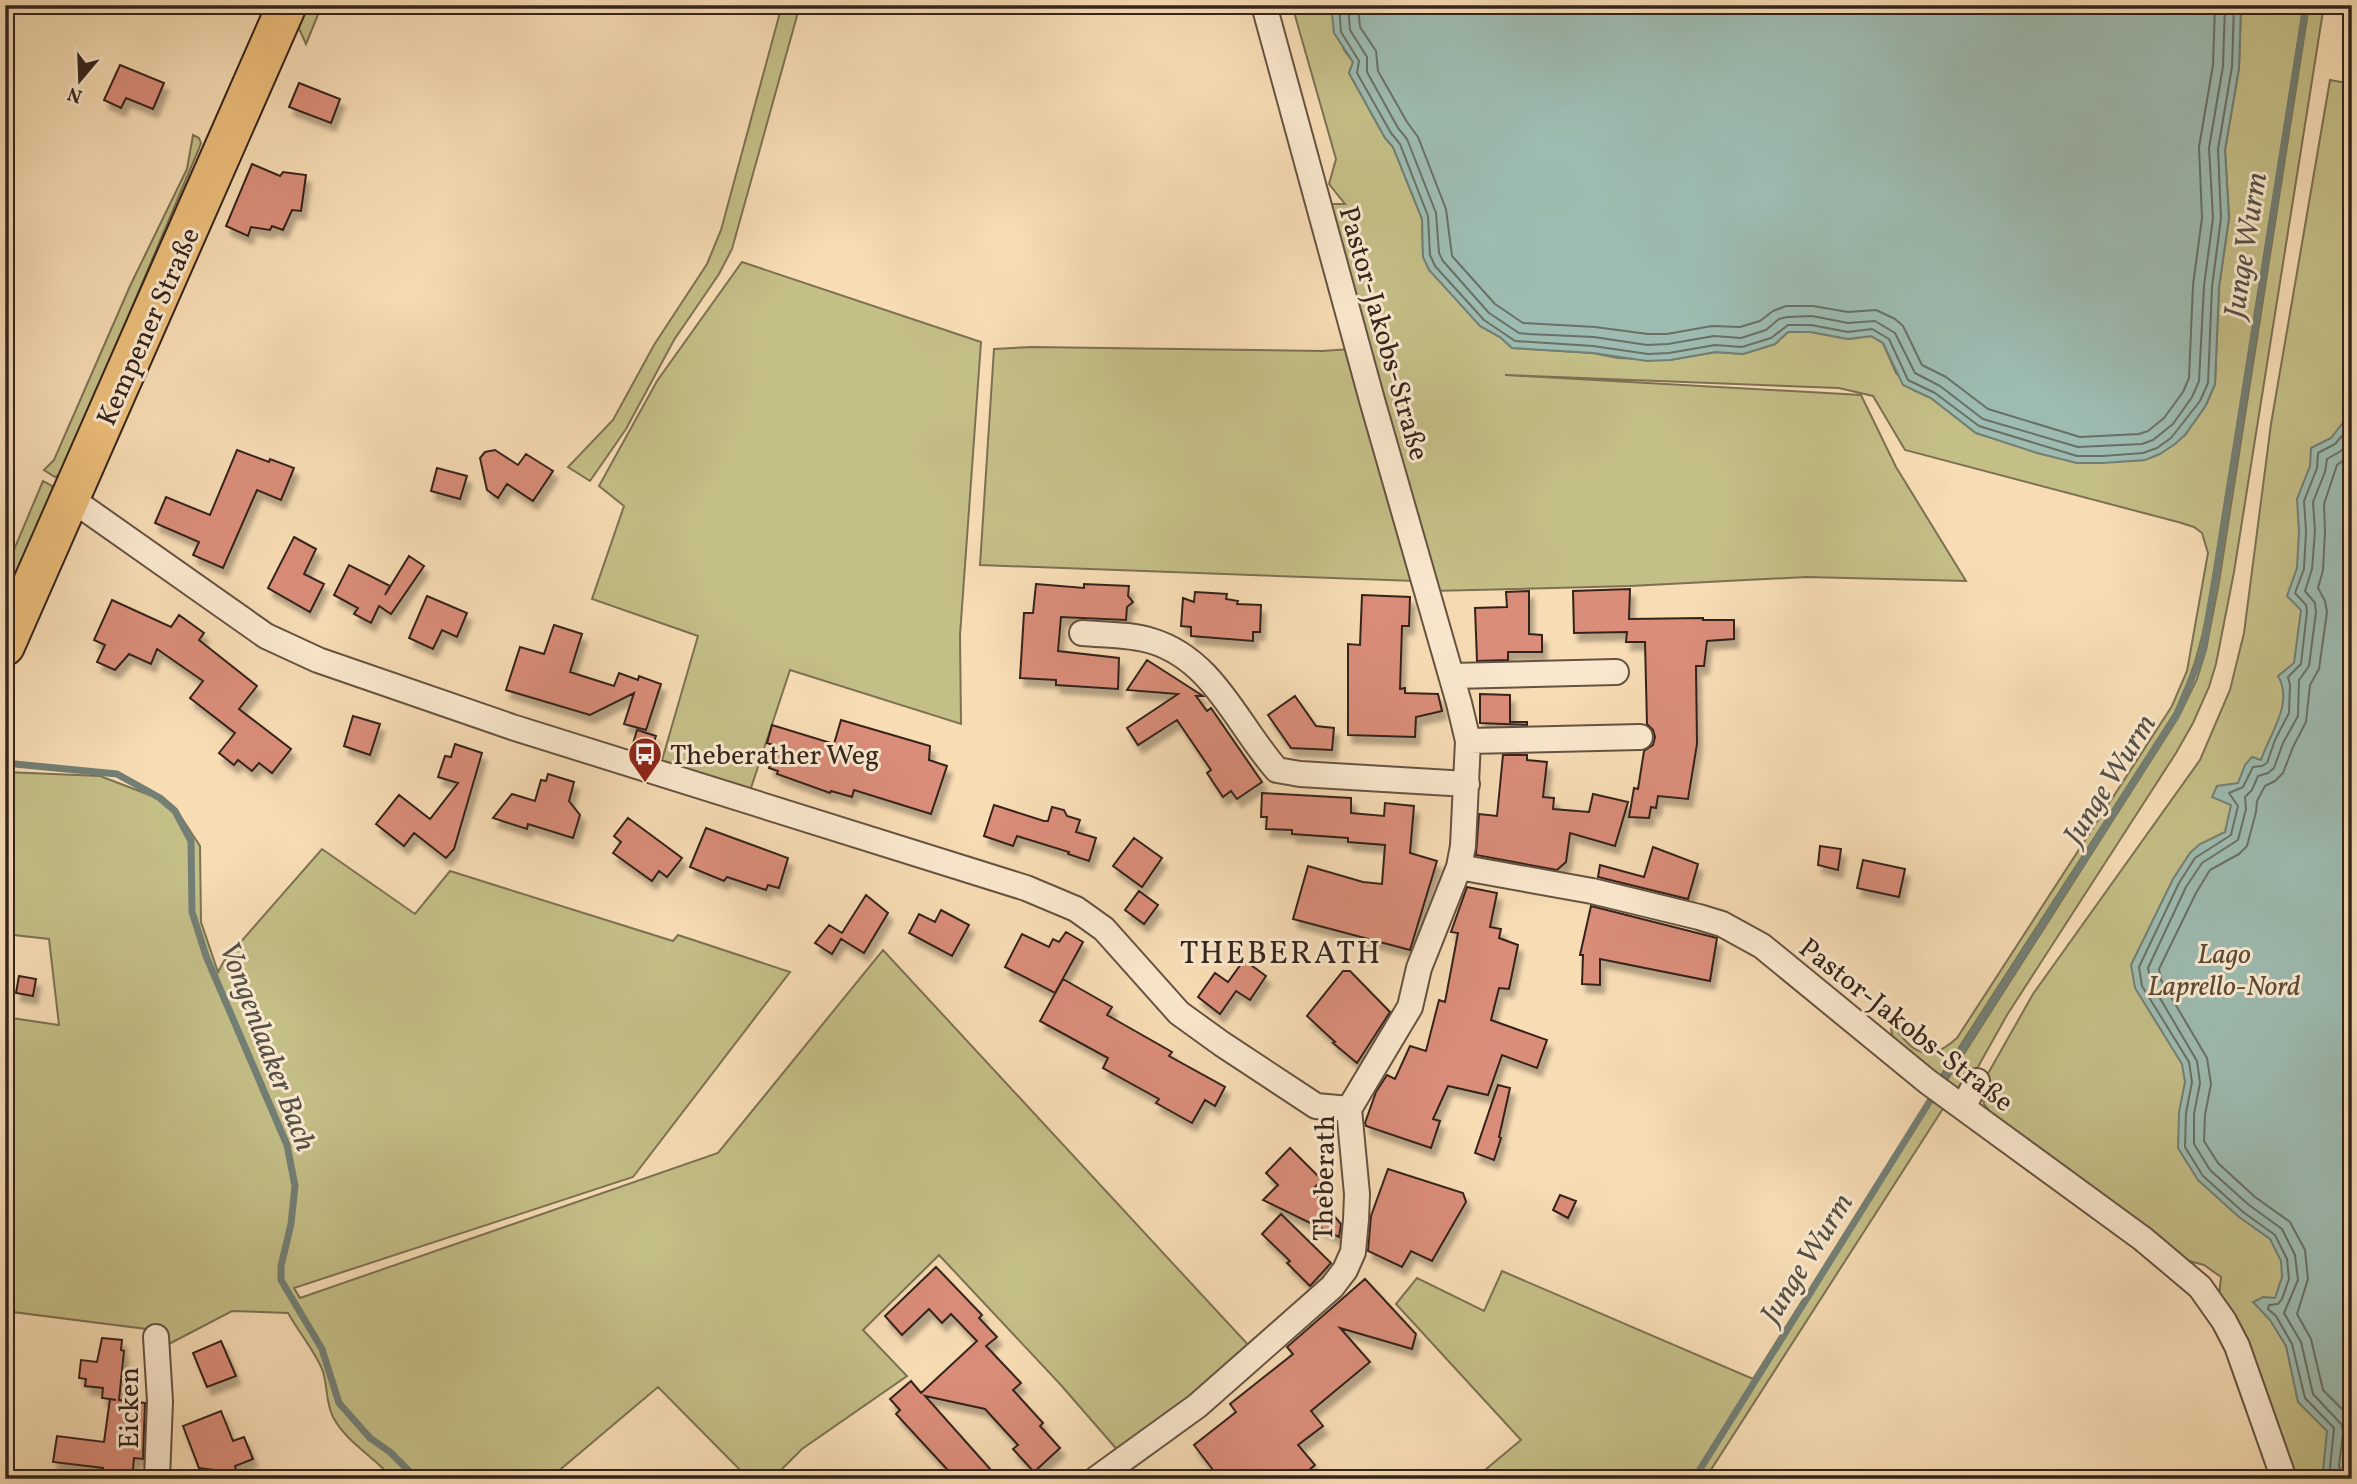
<svg xmlns="http://www.w3.org/2000/svg" width="2357" height="1484" font-family="Vollkorn,serif">
  <style>
    .green { fill: #c4be87; stroke: #7c7152; stroke-width: 2 }
    .water { fill: #9dbbb0; stroke: #737f75; stroke-width: 2 }
    .lines { fill: none; stroke-linecap: round; stroke-linejoin: round }
    .shore { stroke: #697066; stroke-width: 2 }
    .stream { stroke: #737f75; stroke-width: 7 }
    .building { fill: #da8d79; stroke: #35241c; stroke-width: 2; filter: url(#shadow) }
    .street-casing { stroke: #665242; stroke-width: 28 }
    .primary-casing { stroke: #35241c; stroke-width: 42 }
    .street { stroke: #fae8ce; stroke-width: 24 }
    .primary { stroke: #ecbe7a; stroke-width: 38 }
    .labels { text-anchor: middle; stroke-width: 6; stroke-linejoin: round; paint-order: stroke }
    .street-label { font-size: 28px; fill: #35241c; stroke: #fae8ce }
    .poi-label { font-size: 28px; fill: #35241c; stroke: #fae8ce; text-anchor: start }
    .park-label { font-size: 28px; font-style: italic; fill: #594a37; stroke: #fae8ce }
    .water-label { font-size: 30px; font-style: italic; fill: #545148; stroke: #fae8ce }
    .quarter-label { font-size: 32px; letter-spacing: 2px; fill: #35241c; stroke: #fae8ce }
  </style>
  <defs>
    <filter id="shadow"><feDropShadow dx="4.5" dy="8" stdDeviation="2" flood-color="#0004"/></filter>
  </defs>
  <rect width="100%" height="100%" fill="#f7dcb4"/>
  <filter id="stains"><feTurbulence type="fractalNoise" baseFrequency=".00286" numOctaves="4"/><feColorMatrix values="0 0 0 0 .2 0 0 0 0 .09 0 0 0 0 .02 0 0 0 .5 -.17"/></filter>
  <radialGradient id="worn" r=".72"><stop offset=".6" stop-color="#630" stop-opacity="0"/><stop offset="1" stop-color="#630" stop-opacity=".3"/></radialGradient>
  <path class="green" d="M304,5H322L306,44L296,22Z
    M782,5H800L732,249L719,274L674,340L626,429L590,481L568,467L613,420L654,345L707,264L721,230Z
    M1292,5H1331L1344,50L1353,62L1349,73L1385,138L1393,147L1422,219L1423,257L1480,326L1500,337L1512,348L1593,353L1618,358L1670,360L1716,352L1743,354L1775,344L1788,332H1811L1848,339L1871,336L1883,343L1896,373L1913,390L1931,398L1976,433L2077,463L2145,460L2185,435L2206,405L2215,384L2219,287L2229,218L2225,150L2239,68L2241,5H2304L2208,608C2200,651 2192,675 2174,714L1940,1077L1893,1042L1891,1027C1900,1032 1904,1041 1912,1047C1930,1060 1943,1050 1957,1038L2150,740L2172,706L2187,671L2208,553L2202,533L2194,527L2178,522L1905,450L1873,396L1839,388L1505,375L1861,395L1896,467L1966,581L1807,577L1630,586L1432,591L1325,204H1345L1329,184L1336,159Z
    M2309,5H2324L2234,572L2216,664L2209,687L2193,723L2176,753L2007,1015L1965,1090L1960,1093L1946,1082L2178,718L2197,679L2206,650L2219,582Z
    M2330,80L2352,84V1479H2293L2219,1297L2221,1277L2204,1265L2185,1260L1995,1118L1984,1104L1981,1086L2033,994L2200,760L2230,690L2244,633L2271,424Z
    M193,135L199,138L201,143L198,151L62,473L55,477L44,470L54,460L130,286L187,169Z
    M742,262L981,342L960,635L961,724L790,670L749,794L660,767L698,636L592,599L624,506L599,486L657,381Z
    M1032,347L1322,351L1351,349L1415,581L980,565L994,349Z
    M43,481L52,486L53,491L5,601V571Z
    M5,772L100,776L155,797L179,814L200,846L201,922L218,972L224,961L322,849L415,914L450,871L673,941L678,935L790,972L633,1177L294,1288L300,1298L718,1153L883,950L1251,1348L1120,1453L1060,1384L939,1255L863,1330L907,1376L802,1449L772,1479H749L658,1387L549,1479H393C375,1457 347,1443 333,1417C325,1401 328,1384 322,1369C314,1350 298,1331 288,1313L232,1311L167,1345L162,1331L5,1311V1017L59,1025L49,939L5,934Z
    M1929,1100L1946,1104L1705,1479H1482L1479,1475L1521,1440L1396,1304L1417,1278L1484,1311L1502,1271L1753,1379Z"/>
  <path class="water" d="M1331,5H2241L2239,68L2225,150L2229,218L2219,287L2215,384L2206,405L2185,435L2175,444L2160,454L2145,460L2103,463H2077L2037,453L1976,433L1931,398L1903,385L1883,343L1871,336L1848,339L1811,332H1788L1775,344L1743,354L1716,352L1670,360L1647,361L1593,353L1512,348L1500,337L1480,326L1429,270L1423,257L1422,219L1393,147L1385,138L1349,73L1353,62L1334,33Z
    M2352,416V1479H2328L2323,1471L2327,1431L2298,1402L2286,1346L2270,1320L2253,1302L2263,1297L2275,1298L2282,1277L2281,1261L2270,1239L2239,1217L2198,1180L2178,1148L2179,1112L2185,1082L2182,1064L2135,988L2131,965L2173,879L2190,853L2200,844L2225,832L2231,805L2212,797L2217,786L2238,783L2245,765L2252,757L2261,760C2270,733 2294,703 2278,676L2294,663L2301,610L2287,596L2297,568L2299,531L2297,499L2310,466L2311,448L2331,438L2345,420Z"/>
  <g class="lines">
    <path class="shore" d="M1339,5L1341,32L1359,61L1357,73L1391,133L1400,144L1428,216L1430,255L1435,266L1484,320L1515,341L1593,346L1648,354L1669,353L1715,345L1742,347L1771,338L1788,325H1811L1848,332L1872,329L1889,339L1908,380L1935,393L1979,426L2077,456H2103L2143,453L2157,448L2171,438L2200,401L2208,383L2212,287L2221,218L2218,149L2232,67L2234,5
      M1348,5L1350,30L1367,57V72L1398,128L1407,139L1436,213L1439,253L1443,261L1489,313L1519,333L1528,334L1594,337L1647,345L1668,344L1714,336L1741,338L1766,330L1779,319L1787,317L1812,316L1848,323L1875,321L1895,333L1915,373L1940,386L1983,419L2078,447L2142,444L2153,440L2173,424L2192,397L2199,381L2204,286L2213,218L2209,148L2223,66L2225,5
      M1358,5L1360,27L1376,51L1378,71L1407,122L1418,137L1446,209L1452,256L1495,304L1523,323L1595,327L1648,334H1667L1712,326L1740,327L1760,321L1773,311L1786,306H1813L1848,312L1876,310L1895,319L1903,326L1922,365L1946,377L1988,409L2080,437L2139,434L2148,431L2164,418L2183,392L2189,378L2193,285L2202,218L2199,147L2213,65L2215,5
      M2352,454L2337,465L2324,504L2325,531L2323,570L2318,588L2325,601L2327,612L2319,669L2310,685L2306,722L2293,747L2283,773L2275,781L2265,786L2257,801L2256,812L2247,846L2239,854L2210,870L2196,893L2159,969L2161,980L2207,1058L2211,1084L2205,1115L2204,1141L2218,1163L2255,1197L2290,1222L2305,1250L2308,1279L2297,1314L2311,1339L2323,1390L2345,1412L2352,1422
      M2333,1479L2330,1468L2334,1428L2305,1398L2292,1344L2276,1316L2268,1309L2269,1305L2278,1304L2282,1299L2289,1279L2287,1259L2275,1235L2243,1212L2203,1176L2185,1147L2186,1113L2192,1082L2189,1062L2142,986L2139,967L2179,883L2195,858L2231,835L2238,806L2229,793L2243,787L2253,767L2262,766L2267,763L2275,740L2289,713L2290,685L2288,677L2301,664L2307,611L2306,605L2295,593L2304,569L2306,531L2304,501L2317,468L2318,453L2335,444L2352,424
      M2342,1479L2339,1465L2343,1433L2342,1425L2313,1394L2301,1342L2284,1313L2298,1280L2295,1255L2282,1229L2249,1205L2210,1170L2194,1144V1114L2200,1083L2197,1061L2151,983L2148,968L2186,887L2202,863L2238,840L2246,809L2245,797L2252,790L2258,776L2268,773L2274,768L2283,743L2298,716L2299,680L2309,666L2316,612L2315,603L2305,591L2312,569L2315,531L2313,502L2325,472L2327,459L2341,451L2352,437"/>
    <path class="stream" d="M5,763L117,774L160,798L175,811L191,841L192,912L206,956L287,1145L295,1186L291,1224L281,1266V1280L322,1349L339,1403L370,1438L390,1452L417,1479
      M1694,1479L1948,1072L2177,714L2202,654L2216,574L2306,5"/>
  </g>
  <path class="building" d="M120,65L164,83L153,109L126,98L121,108L104,100Z
    M299,83L340,99L331,123L289,107Z
    M252,164L280,176L283,172L306,175L301,211L292,210L283,230L272,226L270,230L251,227L248,236L226,226Z
    M237,450L269,462L270,459L294,468L281,500L257,490L223,568L193,555L199,542L155,523L166,497L210,515Z
    M495,450L518,465L526,454L553,471L533,501L507,484L498,498L487,490L480,458L485,452Z
    M437,468L467,476L460,499L431,491Z
    M294,537L316,549L304,574L324,584L310,612L268,588Z
    M409,556L424,566L391,614L379,606L371,623L354,614L358,608L334,595L349,565L390,586L385,595Z
    M1036,584L1084,588V584L1129,586L1128,596L1133,602L1127,607L1126,620L1061,617L1058,651L1119,658L1118,689L1056,685V680L1020,678L1024,613H1033Z
    M1630,589L1629,619L1703,618V620H1734V639L1707,641L1704,666H1696L1697,744L1688,799L1658,796L1656,808L1651,807L1649,818L1629,817L1634,788L1638,789L1644,751L1653,745L1655,737L1653,730L1647,724L1645,642H1626L1627,632L1574,633L1573,591Z
    M1529,591V634L1542,635V652H1508V660L1477,661L1475,608L1507,607L1506,592Z
    M1195,592L1227,594L1226,599L1238,601L1237,604L1261,605L1260,632H1253V641L1191,636V627L1181,626L1183,598L1194,602Z
    M1362,595L1410,597L1409,626H1402L1400,689L1405,688V693L1438,694L1442,711L1416,717L1415,737L1348,735V644L1360,645Z
    M427,596L467,613L457,637L442,630L433,649L409,638Z
    M112,600L171,627L179,615L204,633L199,640L257,686L239,709L291,749L272,773L259,763L252,771L238,760L234,765L219,753L235,733L190,698L203,681L157,649L151,664L129,654L115,670L97,662L105,645L94,640Z
    M554,625L582,634L570,672L614,686L619,673L638,680L639,676L661,684L646,730L624,724L634,693L590,715L506,690L520,647L544,654Z
    M1147,660L1203,696H1196L1207,711L1211,708L1262,782L1237,799L1231,791L1223,797L1207,773L1211,770L1177,720L1138,745L1127,728L1178,694L1127,690Z
    M1480,694L1510,695V722H1527V725L1480,723Z
    M1295,696L1316,726L1334,728L1332,750L1291,748L1268,715Z
    M353,716L380,724L370,755L344,746Z
    M841,720L930,746L929,760L947,766L931,814L854,790L852,797L831,791L830,793L777,774L778,771L769,768L776,746L767,743L772,725L834,744Z
    M637,730L656,736L650,753L632,747Z
    M455,744L482,753L454,849L446,858L414,833L404,846L376,824L399,795L430,819L458,783L438,777L445,756L451,757Z
    M1503,755H1527V760L1547,762L1543,797L1554,798L1553,809L1589,812L1593,794L1628,802L1615,846L1570,833L1566,862L1557,870L1476,855L1479,814L1497,816Z
    M548,774L574,782L569,801L580,815L573,838L528,824L527,829L493,818L512,794L535,801L541,780L546,781Z
    M1262,793L1351,798V813L1384,816L1385,803L1414,806L1410,853L1437,861L1410,950L1293,919L1308,866L1363,882L1382,884L1385,845L1348,842V838L1292,834V830L1266,829L1267,817H1261Z
    M994,805L1044,821H1048L1052,807L1064,810L1067,816L1080,820L1076,832L1096,838L1089,861L1068,854L1069,852L1017,836L1013,846L984,836Z
    M628,818L682,858L667,877L659,871L652,881L613,853L621,842L614,836Z
    M706,828L788,858L779,888L768,885L766,890L727,877L724,881L690,867Z
    M1134,838L1162,858L1142,887L1113,866Z
    M1820,846L1841,849L1838,870L1818,865Z
    M1653,847L1698,864L1688,899L1598,877L1600,865L1644,877Z
    M1863,860L1905,869L1899,897L1857,888Z
    M1467,887L1497,893L1490,927L1501,929L1499,938L1518,945L1509,989L1499,988L1491,1020L1547,1040L1537,1068L1502,1055L1488,1095L1448,1086L1433,1119L1440,1121L1431,1148L1366,1126L1365,1123L1376,1092L1387,1075L1395,1079L1410,1046L1426,1051L1439,1000L1445,1002L1458,933L1451,932Z
    M1139,891L1158,905L1144,924L1125,910Z
    M866,895L888,913L864,953L841,939L832,954L815,943L829,925L842,933Z
    M1591,906L1717,938L1710,981L1600,959V985L1582,984L1583,955H1580Z
    M941,910L969,925L952,956L909,933L919,914L935,922Z
    M1066,932L1083,942L1055,993L1005,967L1022,934L1049,947L1053,939L1059,942Z
    M1244,960L1266,976L1250,1000L1236,991L1220,1014L1198,997L1215,973L1228,982Z
    M1343,971H1350L1390,1012L1357,1063L1333,1043L1335,1042L1307,1016Z
    M19,976L36,979L33,996L16,993Z
    M1063,979L1112,1007L1107,1015L1172,1052L1169,1056L1225,1087L1215,1106L1205,1100L1192,1123L1156,1103L1159,1099L1103,1068L1108,1058L1040,1021Z
    M1498,1085L1510,1088L1499,1137L1501,1138L1494,1160L1475,1153Z
    M1290,1148L1322,1180L1312,1190L1341,1224L1339,1237L1263,1200L1278,1185L1266,1173Z
    M1388,1169L1463,1193L1466,1202L1432,1261L1411,1251L1402,1267L1368,1251L1371,1216Z
    M1560,1195L1576,1201L1568,1218L1553,1210Z
    M1281,1214L1331,1263L1310,1286L1287,1263L1290,1261L1262,1234Z
    M936,1267L982,1315L979,1318L997,1337L986,1346L1021,1383L1013,1390L1043,1423L1040,1426L1060,1448L1034,1472L1013,1449L1018,1445L985,1409L925,1396L991,1470L982,1479H956L896,1414L900,1410L890,1399L911,1381L921,1393L977,1341L951,1314L942,1323L929,1309L902,1335L885,1316Z
    M1365,1279L1416,1334L1412,1349L1340,1328L1370,1362L1311,1411L1323,1426L1298,1445L1315,1465L1298,1479H1220L1194,1445L1236,1412L1230,1404L1293,1354L1287,1347Z
    M102,1338L122,1340L121,1350L124,1351L119,1400L145,1403L143,1459L134,1458L132,1479H102L103,1468L53,1462L57,1436L104,1442L110,1399L116,1400L102,1398L103,1388L85,1386L86,1379L79,1378L81,1360L97,1362Z
    M221,1341L236,1376L207,1387L193,1353Z
    M221,1411L233,1441L244,1437L253,1459L235,1466L237,1473L199,1468L183,1426Z"/>
  <g class="lines">
    <g class="street-casing">
      <path id="street" d="M1264,5L1372,400L1459,703L1468,741L1463,846L1459,867L1592,891L1699,917L1722,924L1762,946L1928,1082L2143,1239L2200,1287L2224,1321L2237,1346L2284,1479
        M70,498L266,636L318,660L512,727L1026,888L1076,909L1104,929L1179,1013L1222,1044L1316,1106L1349,1109
        M1082,633C1105,635 1130,634 1152,641C1214,660 1237,725 1277,770L1300,774L1467,784
        M1452,676L1616,672
        M1468,741L1640,737
        M1963,1107L1977,1081
        M156,1337L160,1401L157,1479
        M1096,1479L1197,1406L1332,1287L1345,1270L1353,1252L1356,1220L1357,1194L1349,1109L1410,1007L1419,968L1459,867"/>
    </g>
    <g class="primary-casing">
      <path id="primary" d="M5,646L287,5"/>
    </g>
    <use href="#street" class="street"/>
    <use href="#primary" class="primary"/>
  </g>
  <defs>
    <g id="bus-pin" transform="scale(1.75)"><path d="M0 17L-7.5 6A9.5 9.5 0 1 1 7.5 6Z" fill="#8f2418" stroke="#fae8ce"/><path d="M-5-6H5V4H4V6H2V4H-2V6H-4V4H-5ZM-3.5-4V0h7V-4ZM-3.5 1.2v1.5H-2V1.2ZM2 1.2v1.5H3.5V1.2Z" fill="#fff"/></g>
  </defs>
  <g fill-rule="evenodd">
    <use href="#bus-pin" x="645" y="754"/>
  </g>
  <g class="labels">
    <g class="street-label">
      <text transform="translate(147 326) rotate(-66)" y="10">Kempener Straße</text>
      <text transform="translate(1385 333) rotate(74)" y="10">Pastor-Jakobs-Straße</text>
      <text transform="translate(1907 1024) rotate(38)" y="10">Pastor-Jakobs-Straße</text>
      <text transform="translate(1323 1178) rotate(-89)" y="10">Theberath</text>
      <text transform="translate(128 1408) rotate(-90)" y="10">Eicken</text>
    </g>
    <g class="poi-label">
      <text x="670" y="764">Theberather Weg</text>
    </g>
    <g class="park-label">
      <text x="2224" y="963">Lago<tspan x="2224" dy="32">Laprello-Nord</tspan></text>
    </g>
    <g class="water-label">
      <text transform="translate(2245 245) rotate(-81)" y="10">Junge Wurm</text>
      <text transform="translate(2109 779) rotate(-58)" y="10">Junge Wurm</text>
      <text transform="translate(268 1046) rotate(69)" y="10">Vongenlaaker Bach</text>
      <text transform="translate(1806 1258) rotate(-58)" y="10">Junge Wurm</text>
    </g>
    <g class="quarter-label">
      <text x="1281" y="963">THEBERATH</text>
    </g>
  </g>
  <rect width="2357" height="1484" fill="none" stroke="#f7dcb4" stroke-width="28"/>
  <rect x="7" y="7" width="2343" height="1470" fill="none" stroke="#35241c" stroke-width="3.5"/>
  <rect x="14" y="14" width="2329" height="1456" fill="none" stroke="#35241c" stroke-width="2"/>
  <g transform="translate(80 80) rotate(199)" stroke="#fae8ce" stroke-width="5" paint-order="stroke">
  <path d="M0-5L12 26L0 18L-12 26Z" fill="#35241c"/>
  <text y="-10" font-size="19" font-weight="bold" text-anchor="middle" fill="#35241c">N</text>
  </g>
  <rect width="100%" height="100%" filter="url(#stains)"/>
  <rect width="100%" height="100%" fill="url(#worn)"/>
</svg>
